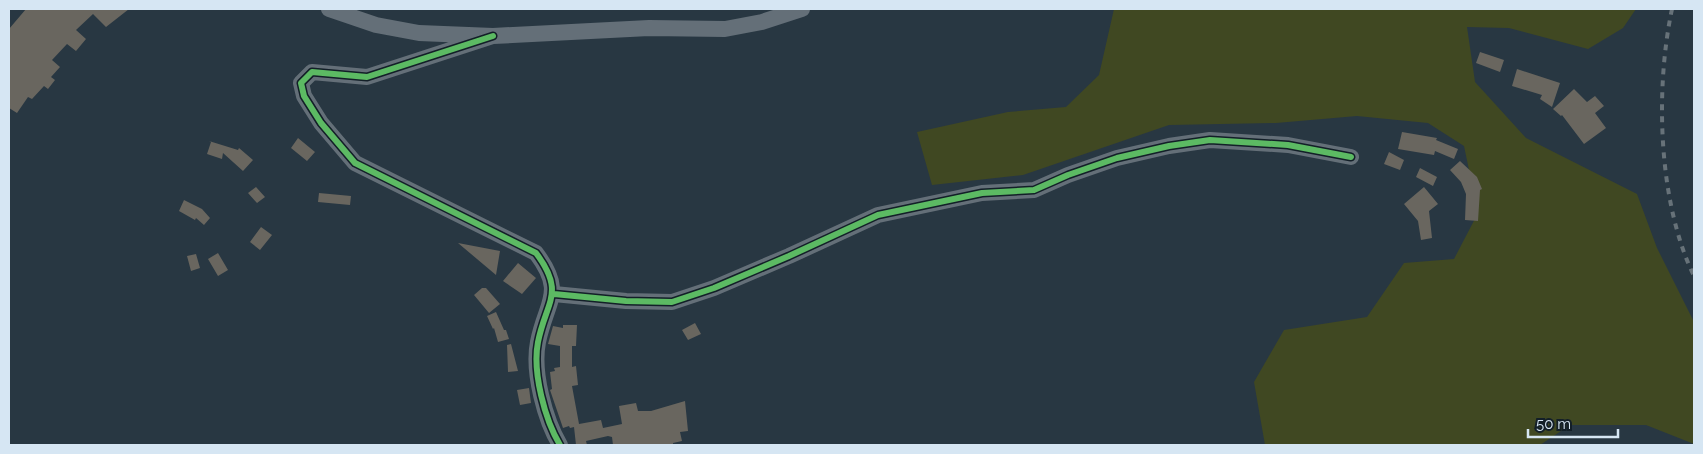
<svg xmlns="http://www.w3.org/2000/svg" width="1703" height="454" font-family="Raleway,sans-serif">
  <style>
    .green { fill: #404822 }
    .building { fill: #69665f }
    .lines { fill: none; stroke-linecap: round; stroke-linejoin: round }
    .minor { stroke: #646f78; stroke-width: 16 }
    .rail { stroke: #677279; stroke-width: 4; stroke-dasharray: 6 6; stroke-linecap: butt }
    .cycleway-casing { stroke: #131f28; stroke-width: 9 }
    .cycleway { stroke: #5cba63; stroke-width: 6 }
  </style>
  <rect width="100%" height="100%" fill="#283742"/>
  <path class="green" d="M1114,9H1636L1623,28L1588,49L1509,28L1467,27L1475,82L1526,138L1637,194L1657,248L1694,322V444L1646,425H1570L1540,445H1265L1254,382L1284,330L1367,317L1404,263L1454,259L1478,213L1464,146L1428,123L1357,116L1276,123L1169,125L1023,175L932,185L917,132L1008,112L1066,107L1099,75Z"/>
  <path class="building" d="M26,9H129L106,27L93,14L76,30L86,39L76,51L67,44L52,60L60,67L51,77L55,80L48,89L44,86L32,99L28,97L17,113L9,108V29Z
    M1480,52L1504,60L1500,72L1476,63Z
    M1517,69L1560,83L1552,107L1540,99L1542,95L1512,86Z
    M1574,89L1587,102L1595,96L1604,106L1595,113L1606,128L1584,144L1562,115L1561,116L1553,109Z
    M1402,132L1437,138L1436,140L1458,149L1454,159L1435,151L1434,155L1398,149Z
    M298,138L315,152L307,161L291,148Z
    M209,141L238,150L239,148L253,160L243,171L223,153L222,159L207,154L211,142Z
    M1389,152L1404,160L1400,170L1384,164Z
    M1460,161L1477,177L1482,189L1480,190L1478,221L1465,220L1466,194L1461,182L1450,170Z
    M1420,168L1437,177L1433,186L1416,177Z
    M256,187L265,197L257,203L248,193Z
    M1424,187L1438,204L1429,211L1432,238L1421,240L1418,221L1404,204Z
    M319,193L351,196L350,205L318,202Z
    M184,200L202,209L210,218L204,225L196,218L195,220L179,211Z
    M261,227L272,235L260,250L250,242Z
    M458,243L500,251L496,275Z
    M218,253L228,270L218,276L208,259Z
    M196,254L200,268L191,271L187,256Z
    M518,263L536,278L522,294L503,281Z
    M482,288H486L500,304L489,313L474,295Z
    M496,312L504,330H506L509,339L498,342L494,328L493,329L487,316Z
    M695,323L701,334L688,340L682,330Z
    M563,325H577L576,346H572V367L576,366L578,385L572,386L579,424L601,420L603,428L622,424L619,406L636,403L638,411H651L685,401L688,431L680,432L682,441L673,443V445H613L612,437L608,436L586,441L587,445H576L574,427L570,428L569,426L563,428L550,390L552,389L550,372L555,371L554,368L560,367V346L548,344L553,326L563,328Z
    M511,344L518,371L508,372L507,345Z
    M529,388L531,403L520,405L517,390Z"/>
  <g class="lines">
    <path class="minor" d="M329,9L376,25L419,33L493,36L649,28L725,29L762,22L802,9
      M493,36L367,77L312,72L301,83L304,96L321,123L355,163L536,253C566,293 546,301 538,342C532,372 545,420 560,445
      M554,294L626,301L672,302L714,288L789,256L878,215L982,193L1034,190L1068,175L1117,158L1169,146L1210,140L1288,145L1351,157"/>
    <path class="rail" d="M1672,9C1655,89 1658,202 1694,276"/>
    <g class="cycleway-casing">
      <path id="cycleway" d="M493,36L367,77L312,72L301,83L304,96L321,123L355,163L536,253C566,293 546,301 538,342C532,372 545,420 560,445
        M554,294L626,301L672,302L714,288L789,256L878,215L982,193L1034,190L1068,175L1117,158L1169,146L1210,140L1288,145L1351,157"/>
    </g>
    <use href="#cycleway" class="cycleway"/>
  </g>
  <rect width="1703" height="454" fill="none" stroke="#d6e6f3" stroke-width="20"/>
  <path d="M1528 429v8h90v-8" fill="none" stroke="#d6e6f3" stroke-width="2.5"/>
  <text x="1536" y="429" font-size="15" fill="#d6e6f3" stroke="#131f28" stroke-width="4" paint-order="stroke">50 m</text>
</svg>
